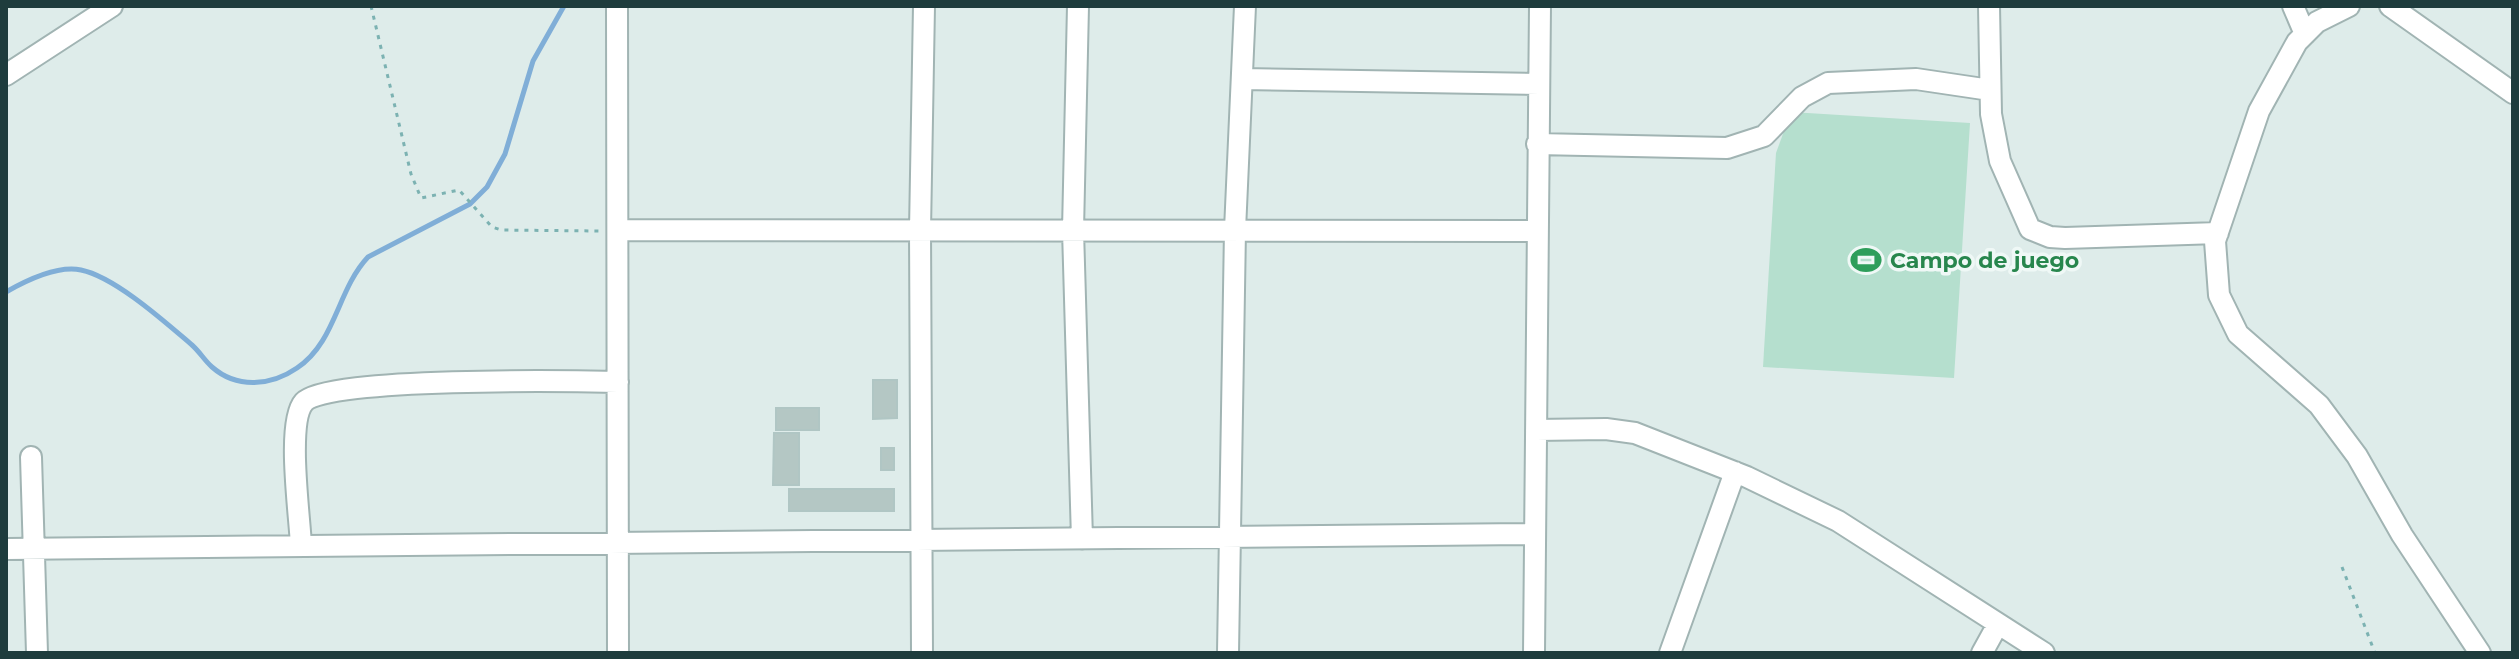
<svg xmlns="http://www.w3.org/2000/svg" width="2519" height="659" font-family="Montserrat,sans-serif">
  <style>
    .green { fill: #b5dfce }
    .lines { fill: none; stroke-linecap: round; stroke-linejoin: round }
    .stream { stroke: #80aed7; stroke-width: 5 }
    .building { fill: #b4c7c4; stroke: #b0c6c4; stroke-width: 2 }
    .street-casing { stroke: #a1b4b3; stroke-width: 24 }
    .path { stroke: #7cb2b2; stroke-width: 3; stroke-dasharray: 4 6; stroke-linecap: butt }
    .street { stroke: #fff; stroke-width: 20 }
    .labels { text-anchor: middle; stroke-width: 7; stroke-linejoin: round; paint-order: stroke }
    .leisure-label { font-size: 22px; font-weight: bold; fill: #27864d; stroke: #eff8f6; text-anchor: start }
  </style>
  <rect width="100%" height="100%" fill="#deecea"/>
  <path class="green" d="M1791,112L1970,123L1954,378L1763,367L1776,153Z"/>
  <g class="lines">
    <path class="stream" d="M6,292C27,280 57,265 81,270C115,277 165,322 192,345C199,351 205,361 212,367C237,389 271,386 297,368C336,342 337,290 368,257L470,204L487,187L505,154L533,61L564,6"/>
  </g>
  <path class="building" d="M873,380H897V418L873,419Z
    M776,408H819V430H776Z
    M774,433H799V485H773Z
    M881,448H894V470H881Z
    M789,489H894V511H789Z"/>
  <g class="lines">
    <g class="street-casing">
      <path id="street" d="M617,6L618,653
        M1078,6L1073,230L1082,539
        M1989,6L1991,114L2000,161L2030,229L2050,237L2065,238L2218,233
        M2293,6L2305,34
        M2349,6L2317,22L2297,42L2259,111L2215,241L2219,295L2238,334L2319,405L2357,456L2402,535L2480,653
        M2390,6L2513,93
        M6,75L112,6
        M1242,79L1539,84
        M1537,144L1727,148L1764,136L1802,97L1828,83L1916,79L1990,90
        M619,230L1536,231
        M1536,430L1606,429L1635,433L1747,477L1838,521L2044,653
        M31,457L37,653
        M301,546C300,517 286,422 304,402C327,377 573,381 618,382
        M6,549L1534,534
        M922,653L920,230L924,6
        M1228,653L1235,230L1245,6
        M1534,653L1540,6
        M1670,653L1735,472
        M1982,653L1998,624"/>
    </g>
    <path class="path" d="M371,6L411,174L421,198L459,190L492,227L501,230L599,231
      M2342,567L2375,653"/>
    <use href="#street" class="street"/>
  </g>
  <defs>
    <g id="stadium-bare" transform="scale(2.4)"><path d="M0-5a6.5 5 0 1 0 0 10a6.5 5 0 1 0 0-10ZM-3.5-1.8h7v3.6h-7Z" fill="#2e9e5b" stroke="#eff8f6" stroke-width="2.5" paint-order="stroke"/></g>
  </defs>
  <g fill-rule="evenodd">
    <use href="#stadium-bare" x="1866" y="260"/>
  </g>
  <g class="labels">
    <g class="leisure-label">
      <text x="1890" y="268">Campo de juego</text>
    </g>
  </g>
  <rect width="2519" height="659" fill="none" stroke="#1e3c3d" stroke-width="16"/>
</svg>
